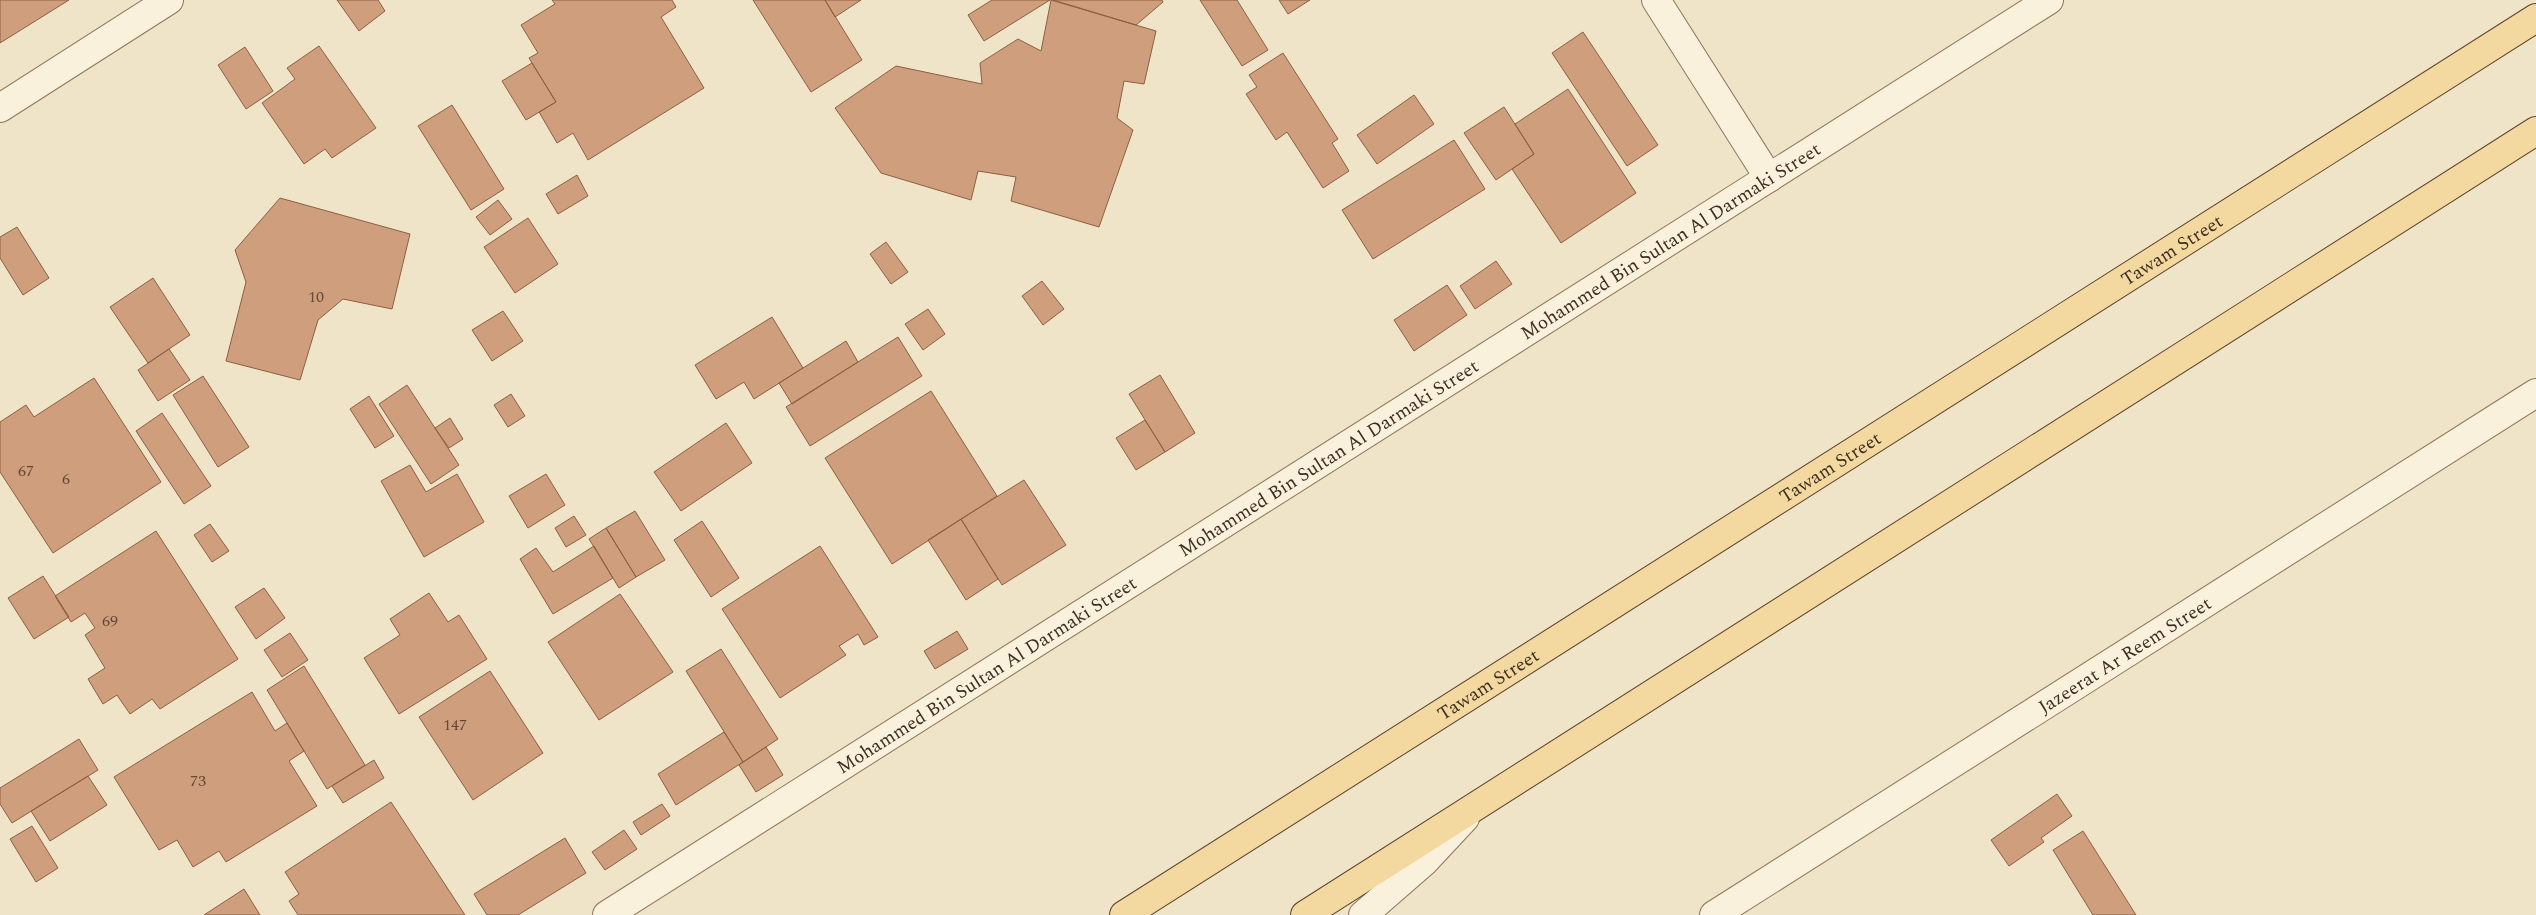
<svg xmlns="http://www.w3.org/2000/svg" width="2536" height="915" font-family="Spectral,serif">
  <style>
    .building { fill: #cf9f7d; stroke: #8d5f41 }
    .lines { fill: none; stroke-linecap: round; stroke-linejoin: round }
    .minor-casing { stroke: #8d765c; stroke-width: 30 }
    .major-casing { stroke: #5b4430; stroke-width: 30 }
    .minor { stroke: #faf1dc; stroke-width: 28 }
    .major { stroke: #f3d9a0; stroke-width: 28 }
    .labels { text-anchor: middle; stroke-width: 4; stroke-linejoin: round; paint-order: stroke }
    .number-label { font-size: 16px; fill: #624a37 }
    .street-label { font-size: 19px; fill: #3d2e20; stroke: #f7eed8 }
  </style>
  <rect width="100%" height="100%" fill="#f0e4c8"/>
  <path class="building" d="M0,0H69L0,43Z
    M337,0H378L385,11L359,31Z
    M552,0H672L676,7L661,17L704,88L588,160L573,133L557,143L539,112L556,102L529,58L538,53L521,25L555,4Z
    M753,0H825L862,60L811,92Z
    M825,0H861L835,17Z
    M992,0H1050L984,41L968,15Z
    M1051,0L1156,31L1144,84L1124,81L1117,118L1133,130L1099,227L1011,201L1016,177L978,171L971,200L881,173L835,108L896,66L982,84L980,63L1018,39L1041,51Z
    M1053,0H1162L1163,2L1136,25Z
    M1200,0H1237L1268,50L1242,66Z
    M1279,0H1310L1288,14Z
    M1583,32L1658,145L1627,166L1552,53Z
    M319,46L376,128L332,158L325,149L304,164L262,103L295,79L287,68Z
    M245,47L273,91L246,109L218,65Z
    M1283,53L1338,139L1332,143L1349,171L1323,188L1287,132L1276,140L1246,94L1257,87L1249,75Z
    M532,63L556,102L526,120L502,81Z
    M1568,89L1636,193L1561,243L1512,169L1534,154L1515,124Z
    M1414,95L1434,124L1377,164L1357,135Z
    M452,105L504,189L471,210L418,126Z
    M1504,107L1534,154L1496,180L1464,133Z
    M1454,140L1485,189L1373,259L1342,210Z
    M577,175L588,196L558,214L546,194Z
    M280,198L410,234L392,309L343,299L318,320L300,380L226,361L246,282L235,250Z
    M498,200L512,219L490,235L476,217Z
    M528,218L558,264L515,293L484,247Z
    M17,227L49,278L23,295L0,258V237Z
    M886,242L908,272L891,284L870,254Z
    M1496,261L1512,284L1475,309L1460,286Z
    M153,278L190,335L148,363L110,307Z
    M1042,281L1064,309L1043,325L1022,296Z
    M1447,285L1467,315L1414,351L1394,320Z
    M928,309L945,334L923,350L905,324Z
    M503,311L523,341L492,361L472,330Z
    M772,317L803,368L754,399L744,382L716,399L695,365Z
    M898,337L922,376L810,446L786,407Z
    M846,341L858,362L792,404L779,383Z
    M169,349L190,380L158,401L138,370Z
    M1160,375L1195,433L1165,452L1129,394Z
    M203,376L249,447L218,467L173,395Z
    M94,378L161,482L53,553L0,472V422L26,405L34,417Z
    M407,385L459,465L431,484L379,404Z
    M931,391L997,496L892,564L825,458Z
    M511,394L525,416L508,427L494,405Z
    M369,396L394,436L375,448L350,409Z
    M162,413L211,486L184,504L136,431Z
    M450,418L463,439L449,448L435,428Z
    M1145,420L1165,452L1136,470L1116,438Z
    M726,423L752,463L681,511L654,472Z
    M410,465L426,492L457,474L484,522L424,557L381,481Z
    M546,474L565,505L528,528L509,496Z
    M1024,480L1066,545L1002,585L961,519Z
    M635,511L665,560L636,577L606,528Z
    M574,516L586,535L566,547L555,528Z
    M961,519L998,579L966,600L928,540Z
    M702,521L739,578L711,597L674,540Z
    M210,524L229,551L212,562L194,535Z
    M606,528L636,577L619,588L589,539Z
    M156,531L238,659L160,709L152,699L130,714L117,695L103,704L88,679L105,668L85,635L95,628L85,613L71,622L55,596Z
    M594,546L613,578L553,614L520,559L536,548L553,572Z
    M820,546L878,637L864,645L858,634L839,646L846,655L780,698L722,609Z
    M43,576L69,617L34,639L8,598Z
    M264,588L285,618L256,639L235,607Z
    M429,593L448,622L459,615L487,659L399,714L364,658L400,635L390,619Z
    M620,594L673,672L599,720L548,642Z
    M957,631L968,649L935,669L924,651Z
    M290,633L308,660L282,677L264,650Z
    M721,649L778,739L743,762L686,671Z
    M304,666L365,765L327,789L267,690Z
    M490,671L543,753L473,800L419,717Z
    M252,692L275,731L287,723L304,751L289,761L317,806L226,862L219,851L193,867L177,840L159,850L114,777Z
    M724,732L743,762L676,805L658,774Z
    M79,739L98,770L12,823L0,804V788Z
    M766,747L783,775L756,792L739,765Z
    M374,760L384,778L343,803L332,786Z
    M88,776L107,805L50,841L31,811Z
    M2057,794L2072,816L2041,838L2044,842L2009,866L1991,840Z
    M391,802L465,915H298L289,901L299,894L285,872Z
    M662,804L670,816L641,835L633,822Z
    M32,826L58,868L36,882L10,839Z
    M624,830L637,849L605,870L592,852Z
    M2083,831L2136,915H2093L2053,850Z
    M565,838L586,873L518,915H487L474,894Z
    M244,889L260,915H204Z"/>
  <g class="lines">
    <g class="minor-casing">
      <g id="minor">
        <path d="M1656,0L1769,178"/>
        <path d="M0,108L169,0"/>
        <path id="s1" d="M607,915L2049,0"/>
        <path d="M1363,915L1424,862L1465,818"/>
        <path id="s2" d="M1714,915L2536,393"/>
      </g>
    </g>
    <g class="major-casing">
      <g id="major">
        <path id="s3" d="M1124,915L2536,18"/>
        <path d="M1305,915L2536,131"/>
      </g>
    </g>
    <use href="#minor" class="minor"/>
    <use href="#major" class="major"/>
  </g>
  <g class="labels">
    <g class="number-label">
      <text x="316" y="302">10</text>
      <text x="26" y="476">67</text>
      <text x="66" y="484">6</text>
      <text x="110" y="626">69</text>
      <text x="455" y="730">147</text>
      <text x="198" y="786">73</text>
    </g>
    <g class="street-label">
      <text dy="7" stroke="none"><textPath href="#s1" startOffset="1259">Mohammed Bin Sultan Al Darmaki Street</textPath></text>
      <text dy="7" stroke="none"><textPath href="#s3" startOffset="1241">Tawam Street</textPath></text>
      <text dy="7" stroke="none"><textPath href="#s1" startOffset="854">Mohammed Bin Sultan Al Darmaki Street</textPath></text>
      <text dy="7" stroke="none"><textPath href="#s3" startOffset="836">Tawam Street</textPath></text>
      <text dy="7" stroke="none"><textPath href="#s2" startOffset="486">Jazeerat Ar Reem Street</textPath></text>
      <text dy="7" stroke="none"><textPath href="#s1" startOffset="449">Mohammed Bin Sultan Al Darmaki Street</textPath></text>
      <text dy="7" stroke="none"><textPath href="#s3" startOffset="431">Tawam Street</textPath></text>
    </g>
  </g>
</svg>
